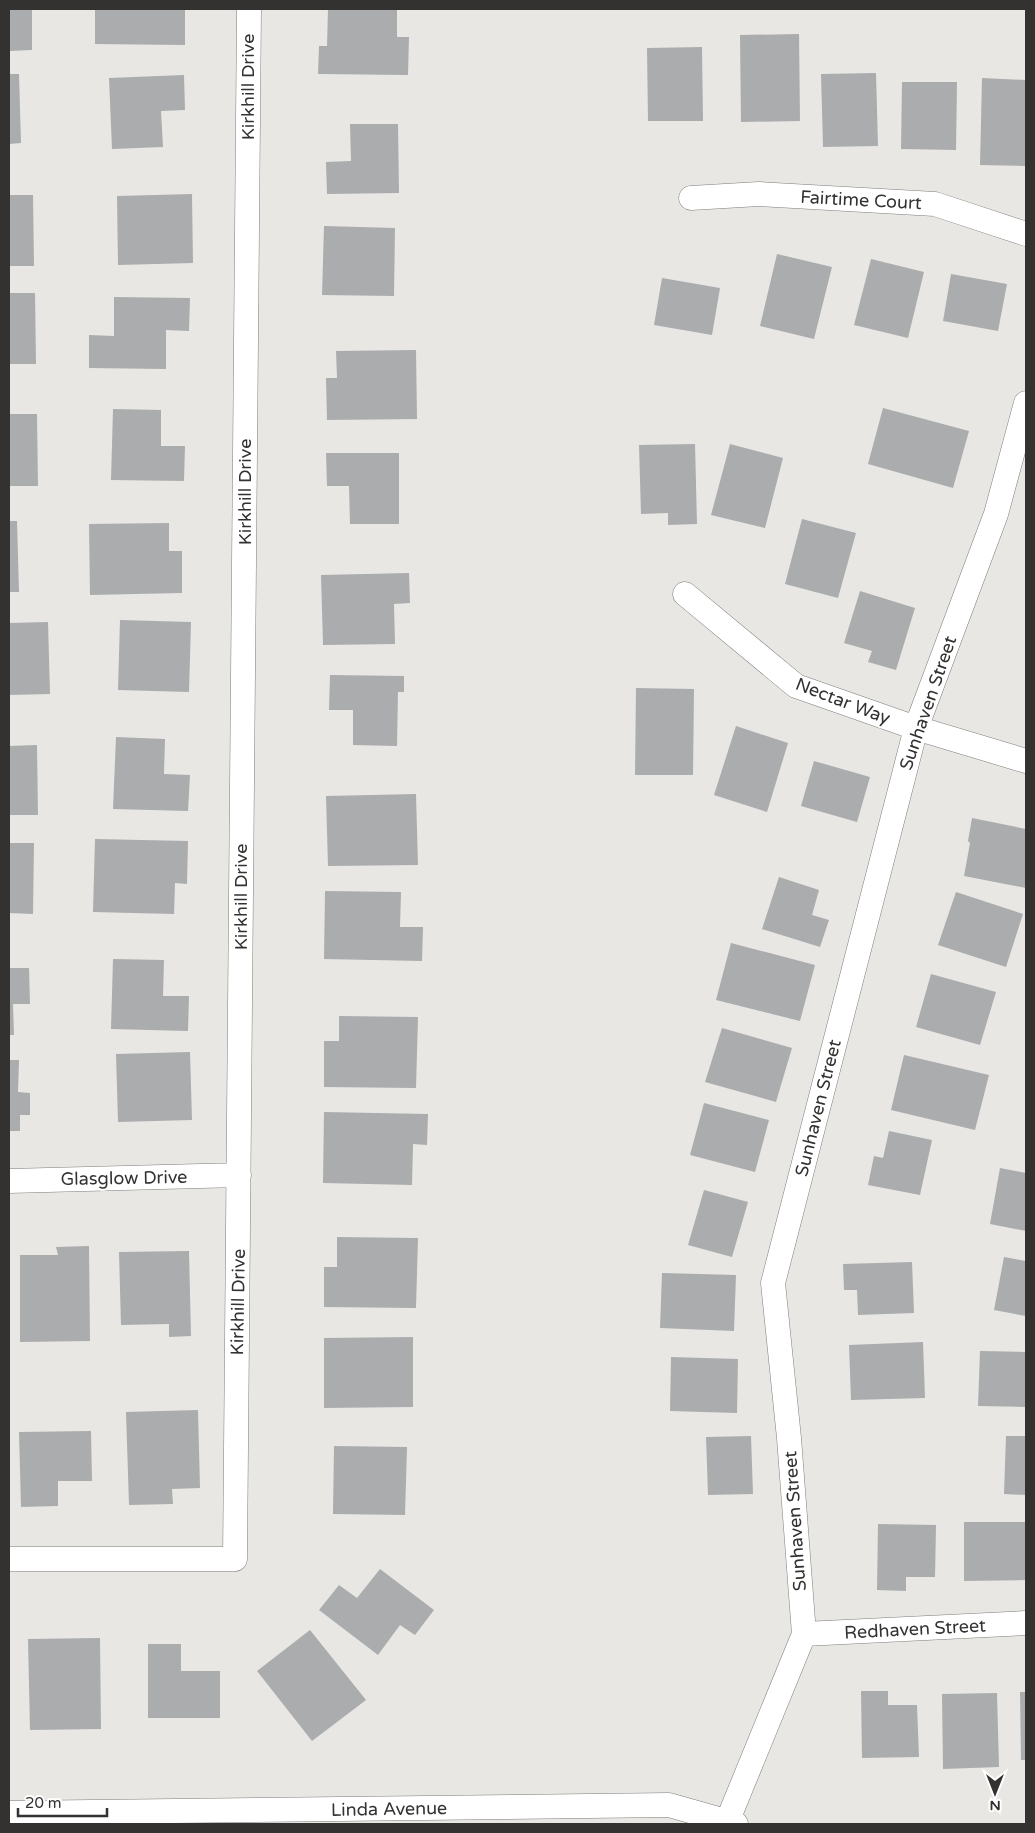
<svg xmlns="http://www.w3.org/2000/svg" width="1035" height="1833" font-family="'Varela Round',sans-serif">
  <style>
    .building { fill: #aaacae }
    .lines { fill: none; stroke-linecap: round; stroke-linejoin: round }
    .minor-casing { stroke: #7e7e7b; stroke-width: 25 }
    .minor { stroke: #fff; stroke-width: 24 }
    .labels { text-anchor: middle; stroke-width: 4; stroke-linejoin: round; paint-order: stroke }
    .street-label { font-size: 18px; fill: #333231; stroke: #fff }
  </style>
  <rect width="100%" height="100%" fill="#e8e7e4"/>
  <path class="building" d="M9,9H32V50L9,51Z
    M95,9H185V45L95,44Z
    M328,9H397V37H409L408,75L318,74L319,46H327Z
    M799,34L800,121L741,122L740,35Z
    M702,47L703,121H648L647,48Z
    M876,73L878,146L823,147L821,74Z
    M9,74H19L21,143L9,144Z
    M184,75L185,110L161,111L163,147L112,149L109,78Z
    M982,78L1026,80V166L980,165Z
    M902,82H957L956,150L901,149Z
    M350,124H398L399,193L327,194L326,162L351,161Z
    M192,194L193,263L118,265L117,196Z
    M9,195H33L34,266H9Z
    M324,226L395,228L394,296L322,295Z
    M777,254L832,267L814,339L760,326Z
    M871,259L924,272L908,338L854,325Z
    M951,274L1007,284L998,331L943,321Z
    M662,278L720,288L712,335L654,325Z
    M9,293H35L36,364H9Z
    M114,297L190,298L189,331L166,330V369L89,368V335L114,336Z
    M416,350L417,419L327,420L326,378H337L336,351Z
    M883,408L969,431L953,488L868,464Z
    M113,409L161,410V446H185L184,481L111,480Z
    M9,414H37L38,486H9Z
    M695,444L697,524L668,525V513L641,514L639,445Z
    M730,444L783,458L765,528L711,515Z
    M326,453H399V524H350L349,486H327Z
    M802,519L856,533L838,598L785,584Z
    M9,521H17L19,592H9Z
    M169,523V551H182V593L90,595L89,524Z
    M409,573L410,603L394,604L395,644L323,645L321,575Z
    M860,591L915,608L896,670L868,662L872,651L844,643Z
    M120,620L191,622L189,692L118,690Z
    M48,622L50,694L9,695V623Z
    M330,675L404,676V692H398L397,746L353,745V710H329Z
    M636,688L694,689L693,775H635Z
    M736,726L788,743L767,812L714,795Z
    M116,737L165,739L164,774L190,775L188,811L113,809Z
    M37,745L38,815H9V746Z
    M814,761L870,777L857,822L801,806Z
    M416,794L418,865L328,866L326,796Z
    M972,818L1026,829V888L964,876L970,843L968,841Z
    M95,839L188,841L187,884L175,883L174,914L93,912Z
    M9,843H34L33,914L9,913Z
    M779,877L819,890L812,915L829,920L820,947L762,929Z
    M325,891L401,892L400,927H423L422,961L324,959Z
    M956,892L1023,914L1006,967L938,945Z
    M731,943L815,965L800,1021L716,1000Z
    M113,959L164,960L163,996H189L188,1031L111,1029Z
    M9,968H29L30,1004H13L14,1035H9Z
    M931,974L996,992L980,1045L916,1027Z
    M339,1016L418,1017L416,1088L324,1087V1041H339Z
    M722,1028L792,1048L776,1102L705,1082Z
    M190,1052L192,1120L118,1122L116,1054Z
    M904,1055L989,1075L975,1130L891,1110Z
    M9,1060H19L18,1092L30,1093V1115H20V1131H9Z
    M704,1103L769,1120L755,1172L690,1155Z
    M324,1112L428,1114L427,1145L413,1144L412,1185L323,1183Z
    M889,1131L932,1140L920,1195L868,1185L874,1156L883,1158Z
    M1000,1168L1026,1173V1231L990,1224Z
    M704,1190L748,1202L732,1257L688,1245Z
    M337,1237L418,1238L416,1308L324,1307V1267H337Z
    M89,1246L90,1341L20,1342V1255H58L56,1247Z
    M189,1251L191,1336L169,1337V1324L121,1325L119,1252Z
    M1004,1257L1026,1261V1316L994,1310Z
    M912,1262L914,1313L858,1315L857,1290H844L843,1264Z
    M662,1273L736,1275L734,1331L660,1328Z
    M413,1337V1407L324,1408V1338Z
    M923,1342L925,1398L851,1400L849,1345Z
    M980,1351L1026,1352V1407L978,1406Z
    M671,1357L738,1359L737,1413L670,1411Z
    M198,1410L200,1488L172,1489L173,1504L129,1505L126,1412Z
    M91,1431L92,1481H58V1506L21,1507L19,1432Z
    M751,1436L753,1494L708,1495L706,1437Z
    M1006,1436H1026V1495L1004,1494Z
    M334,1446L407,1447L405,1515L333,1514Z
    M964,1522H1026V1580L964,1581Z
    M878,1524L936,1525L935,1577H906V1591L877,1590Z
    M380,1569L434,1610L415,1635L400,1625L378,1655L319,1610L339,1585L357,1598Z
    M310,1630L366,1700L312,1741L257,1671Z
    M100,1638L101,1729L30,1730L28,1639Z
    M148,1644H181V1671H220V1718H148Z
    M861,1691H888V1705H917L919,1757L862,1758Z
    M1020,1692H1026V1760H1021Z
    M997,1693L999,1767L943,1769L942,1694Z"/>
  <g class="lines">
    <g class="minor-casing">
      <path id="minor" d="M691,198L759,194L935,204L1026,234
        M685,594L796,686L916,728L1026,761
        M9,1181L239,1175
        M9,1559H235L249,9
        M804,1634L1026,1623
        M9,1813L669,1805L736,1824
        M727,1822L804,1634L789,1438L773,1283L916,728L996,514L1026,403"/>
    </g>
    <use href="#minor" class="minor"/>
  </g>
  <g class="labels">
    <g class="street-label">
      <text transform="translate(248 87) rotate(-90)" y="6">Kirkhill Drive</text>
      <text transform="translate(861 200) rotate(3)" y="6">Fairtime Court</text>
      <text transform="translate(245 492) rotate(-90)" y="6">Kirkhill Drive</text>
      <text transform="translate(843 701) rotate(21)" y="6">Nectar Way</text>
      <text transform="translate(928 703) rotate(-71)" y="6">Sunhaven Street</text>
      <text transform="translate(241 897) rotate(-90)" y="6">Kirkhill Drive</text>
      <text transform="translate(818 1108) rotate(-76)" y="6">Sunhaven Street</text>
      <text transform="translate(124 1178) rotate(-1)" y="6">Glasglow Drive</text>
      <text transform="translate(238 1302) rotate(-89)" y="6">Kirkhill Drive</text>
      <text transform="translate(795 1521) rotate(-94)" y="6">Sunhaven Street</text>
      <text transform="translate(915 1629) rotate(-3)" y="6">Redhaven Street</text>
      <text transform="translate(389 1809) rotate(-1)" y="6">Linda Avenue</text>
    </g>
  </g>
  <rect width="1035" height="1833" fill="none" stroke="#333231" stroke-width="20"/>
  <g transform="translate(995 1793) rotate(180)" stroke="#ffffff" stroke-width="4" paint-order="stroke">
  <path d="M0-4L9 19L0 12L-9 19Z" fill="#333231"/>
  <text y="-8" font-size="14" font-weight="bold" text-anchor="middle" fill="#333231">N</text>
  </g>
  <path d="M18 1808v8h89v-8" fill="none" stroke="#333231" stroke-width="2.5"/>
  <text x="25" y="1808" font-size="15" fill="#333231" stroke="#ffffff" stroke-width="4" paint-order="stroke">20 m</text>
</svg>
